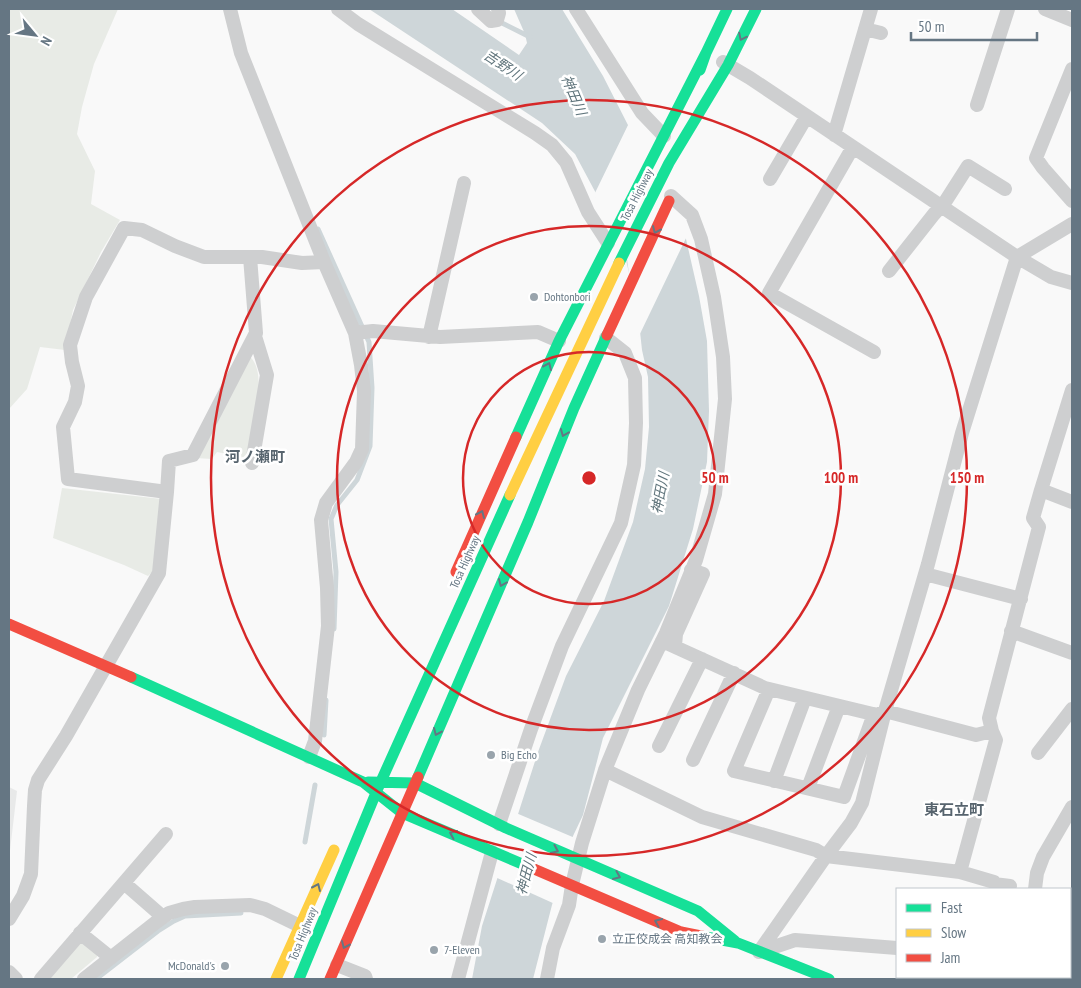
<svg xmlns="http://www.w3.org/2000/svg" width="1081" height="988" font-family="'PT Sans Narrow','Noto Sans JP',sans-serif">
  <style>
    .built { fill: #e8e9e9 }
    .green { fill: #e8ebe6 }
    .water { fill: #ced6d9 }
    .pier { fill: #f9f9f9 }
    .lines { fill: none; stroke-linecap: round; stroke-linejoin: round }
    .stream { stroke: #ced6d9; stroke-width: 5 }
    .street { stroke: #cecfd0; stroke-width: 14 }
    .fast { stroke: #16e098; stroke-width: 11 }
    .slow { stroke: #ffcf43; stroke-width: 11 }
    .jam { stroke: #f24e42; stroke-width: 11 }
    .oneway { stroke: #657683 }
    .ring { fill: none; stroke: #d62828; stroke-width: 2.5 }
    .poi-dot { fill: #99a4ac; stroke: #fff; stroke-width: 2 }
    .labels { text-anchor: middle; stroke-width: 5; stroke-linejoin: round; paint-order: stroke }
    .street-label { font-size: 12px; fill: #657683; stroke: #fff }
    .poi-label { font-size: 12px; fill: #657683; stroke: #fff; text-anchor: start }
    .water-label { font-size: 14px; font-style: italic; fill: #60757c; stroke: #fff }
    .quarter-label { font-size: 15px; font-weight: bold; fill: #57646e; stroke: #fff }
    .centre { fill: #d62828; stroke: #fff; stroke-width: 2.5 }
    .ring-label { font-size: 15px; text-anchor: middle; font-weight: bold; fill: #d62828; stroke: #fff; stroke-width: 5; stroke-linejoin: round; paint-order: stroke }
  </style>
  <rect width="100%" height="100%" fill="#f9f9f9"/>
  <path class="built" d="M9,787L17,791L9,859Z"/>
  <path class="green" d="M9,9H118L94,64L82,107L77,134L95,171L91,204L120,220L101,252L73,310L65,350L40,347L27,389L9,409Z
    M250,357C269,373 252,435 248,458L217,452L212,459L195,458Z
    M62,488L162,499L156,568L148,576L124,565L53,538Z
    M81,942L97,952V957L71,979H48Z"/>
  <path class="water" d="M369,9H452L519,55L527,43L525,34L514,9H562L603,76L686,239L699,296L707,341L709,411L707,462L693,529L669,606L603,738L583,815L573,836L552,905L533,979H472L482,926L538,752L566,676L604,601L633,522L645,469L649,427L648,377L642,350L638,313L622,242L575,154L542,123Z"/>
  <path class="pier" d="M629,123L687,236L638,338L627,259L594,195Z
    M516,813L575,838L555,904L495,877Z"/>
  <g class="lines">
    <path class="stream" d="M502,23L530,37
      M318,229L369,342L372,388L370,446L357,480L337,505L331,519L336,572L334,629
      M324,735L326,700
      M305,842L315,785
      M96,979L158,931L174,921L185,916L241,913"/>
    <path class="street" d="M230,9L241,53L324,262L355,333L361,365L364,391L362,449L356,462L326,503L321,520L327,588L328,626L315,741L309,757
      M338,9L358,24L535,133L552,145L566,162L588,212L608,243
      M478,9L491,21L497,20L499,13L498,9
      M576,9L642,113L664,136
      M1045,9L1072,20
      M865,29L881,33
      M723,62L750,78L1017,257L1051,277L1072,283
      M1072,69L1036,158L1043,168L1072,201
      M977,105L1008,9
      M834,135L871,9
      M853,147L769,293L874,352
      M770,179L807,116
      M889,271L934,214L945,202L968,166L1005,189
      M355,333L373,331L440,337L538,332L559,341
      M429,337L464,183
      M252,463L267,375L255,336
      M1041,490L1072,390
      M167,492L169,461L193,455L256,333L250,257
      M925,574L1021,599
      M1011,631L1072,653
      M662,641L765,688L877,715L885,711L976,735L992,731L989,718L1039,527L1033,518L1041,490L1072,502
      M675,646L676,634L703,574L691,570
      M769,689L734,771L844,797L874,714
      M659,746L702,659
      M1038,753L1072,709
      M693,760L734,673
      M605,770L702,817L816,850L826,856L960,872L996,740L992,731
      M774,781L805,698
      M808,788L839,706
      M499,824L531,729L562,646L621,523L634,465L636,423L635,378L625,353L606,338
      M960,872L994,882L993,889
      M124,883L163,917
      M994,884L1010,886
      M1035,889L1037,873L1043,857L1072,807
      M9,919L23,896L31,874L34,806L35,790L38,780L66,736L159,573L167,492L68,479L63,427L75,402L78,386L72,362L70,345L86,297L124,228L142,230L175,246L204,257H262L302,263L324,262
      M1070,926L1072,922
      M80,933L111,958
      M759,952L826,856L851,823L862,803L885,711L928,564L962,433L1017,257L1072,224
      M759,952L795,940L897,948
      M337,965L365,976L366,979
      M9,972L16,979
      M41,979L166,834
      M84,979L155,923L169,913L183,909L195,907L250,905L265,909L300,926
      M458,979L492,852
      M547,979L553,948L569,905L572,885L582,843L605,770L638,690L666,633L696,560L715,494L725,399L723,357L714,297L701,239L692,215L671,196
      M1029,979L1031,977"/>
    <path class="fast" d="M700,70L706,53L727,9
      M619,263L669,163L728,65L756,9
      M516,437L559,341L706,53
      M131,677L363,782L402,813L534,869
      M418,777L528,522L574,408L607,335
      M368,782L415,783L506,828L698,911L735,941
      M706,937L738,943L829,979
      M299,979L378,788L510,495"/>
    <path class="slow" d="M510,495L619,263
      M276,979L334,850"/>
    <path class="jam" d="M607,335L669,201
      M456,572L516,437
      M9,624L131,677
      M534,869L681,932L706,937
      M330,979L418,777"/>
  </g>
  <defs><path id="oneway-chevron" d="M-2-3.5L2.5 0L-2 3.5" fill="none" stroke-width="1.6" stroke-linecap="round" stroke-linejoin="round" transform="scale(1.25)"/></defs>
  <g class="oneway">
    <use href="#oneway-chevron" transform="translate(742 37) rotate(116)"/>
    <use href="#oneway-chevron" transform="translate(656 230) rotate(114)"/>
    <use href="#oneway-chevron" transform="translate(548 366) rotate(-66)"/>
    <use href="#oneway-chevron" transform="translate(564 433) rotate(112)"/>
    <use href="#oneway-chevron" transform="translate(481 514) rotate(-66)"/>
    <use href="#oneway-chevron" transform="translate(502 583) rotate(113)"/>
    <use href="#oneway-chevron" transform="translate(437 732) rotate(114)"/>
    <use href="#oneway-chevron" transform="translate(453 834) rotate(-156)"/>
    <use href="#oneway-chevron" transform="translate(555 850) rotate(24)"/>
    <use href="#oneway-chevron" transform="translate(617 876) rotate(23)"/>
    <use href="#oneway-chevron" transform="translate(317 887) rotate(-66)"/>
    <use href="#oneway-chevron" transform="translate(658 922) rotate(-157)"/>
    <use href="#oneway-chevron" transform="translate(345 945) rotate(114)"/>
  </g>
  <g class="ring">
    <circle cx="589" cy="478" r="126"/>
    <circle cx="589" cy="478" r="252"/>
    <circle cx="589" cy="478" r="378"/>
  </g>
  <g class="poi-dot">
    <circle cx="534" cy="297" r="5"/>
    <circle cx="491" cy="755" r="5"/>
    <circle cx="602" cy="939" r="5"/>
    <circle cx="434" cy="950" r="5"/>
    <circle cx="225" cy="966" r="5"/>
  </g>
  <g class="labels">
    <g class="street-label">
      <text transform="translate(637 195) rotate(-63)" y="4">Tosa Highway</text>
      <text transform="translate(465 562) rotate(-66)" y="4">Tosa Highway</text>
      <text transform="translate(303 934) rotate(-68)" y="4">Tosa Highway</text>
    </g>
    <g class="poi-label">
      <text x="544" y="301">Dohtonbori</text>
      <text x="501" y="759">Big Echo</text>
      <text x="612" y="943">立正佼成会 高知教会</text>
      <text x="444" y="954">7-Eleven</text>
      <text x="215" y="970" text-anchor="end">McDonald's</text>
    </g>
    <g class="water-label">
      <text transform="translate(503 65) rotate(34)" y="5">吉野川</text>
      <text transform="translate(574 95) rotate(67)" y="5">神田川</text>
      <text transform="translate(660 493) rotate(-79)" y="5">神田川</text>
      <text transform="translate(526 874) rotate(-75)" y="5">神田川</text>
    </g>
    <g class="quarter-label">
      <text x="255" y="462">河ノ瀬町</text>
      <text x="954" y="815">東石立町</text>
    </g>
  </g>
  <circle cx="589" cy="478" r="8" class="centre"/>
  <g class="ring-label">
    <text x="715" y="483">50 m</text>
    <text x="841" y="483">100 m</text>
    <text x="967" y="483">150 m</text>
  </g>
  <rect width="1081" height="988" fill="none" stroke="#657683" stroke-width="20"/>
  <rect x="896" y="888" width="175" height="90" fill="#ffffff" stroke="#c1c8cd"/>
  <rect x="906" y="904" width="25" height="8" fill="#16e098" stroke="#c1c8cd"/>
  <text x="941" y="913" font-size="15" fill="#657683">Fast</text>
  <rect x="906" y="929" width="25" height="8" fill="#ffcf43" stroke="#c1c8cd"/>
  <text x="941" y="938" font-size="15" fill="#657683">Slow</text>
  <rect x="906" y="954" width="25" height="8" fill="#f24e42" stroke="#c1c8cd"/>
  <text x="941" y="963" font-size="15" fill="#657683">Jam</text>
  <g transform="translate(35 35) rotate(119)" stroke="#ffffff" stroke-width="4" paint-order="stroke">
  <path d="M0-4L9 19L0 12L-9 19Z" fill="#657683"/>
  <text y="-8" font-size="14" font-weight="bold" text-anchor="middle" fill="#657683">N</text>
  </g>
  <path d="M911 32v8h126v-8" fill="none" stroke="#657683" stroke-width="2.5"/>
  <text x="918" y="32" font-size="15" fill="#657683" stroke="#ffffff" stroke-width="4" paint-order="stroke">50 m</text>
</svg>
